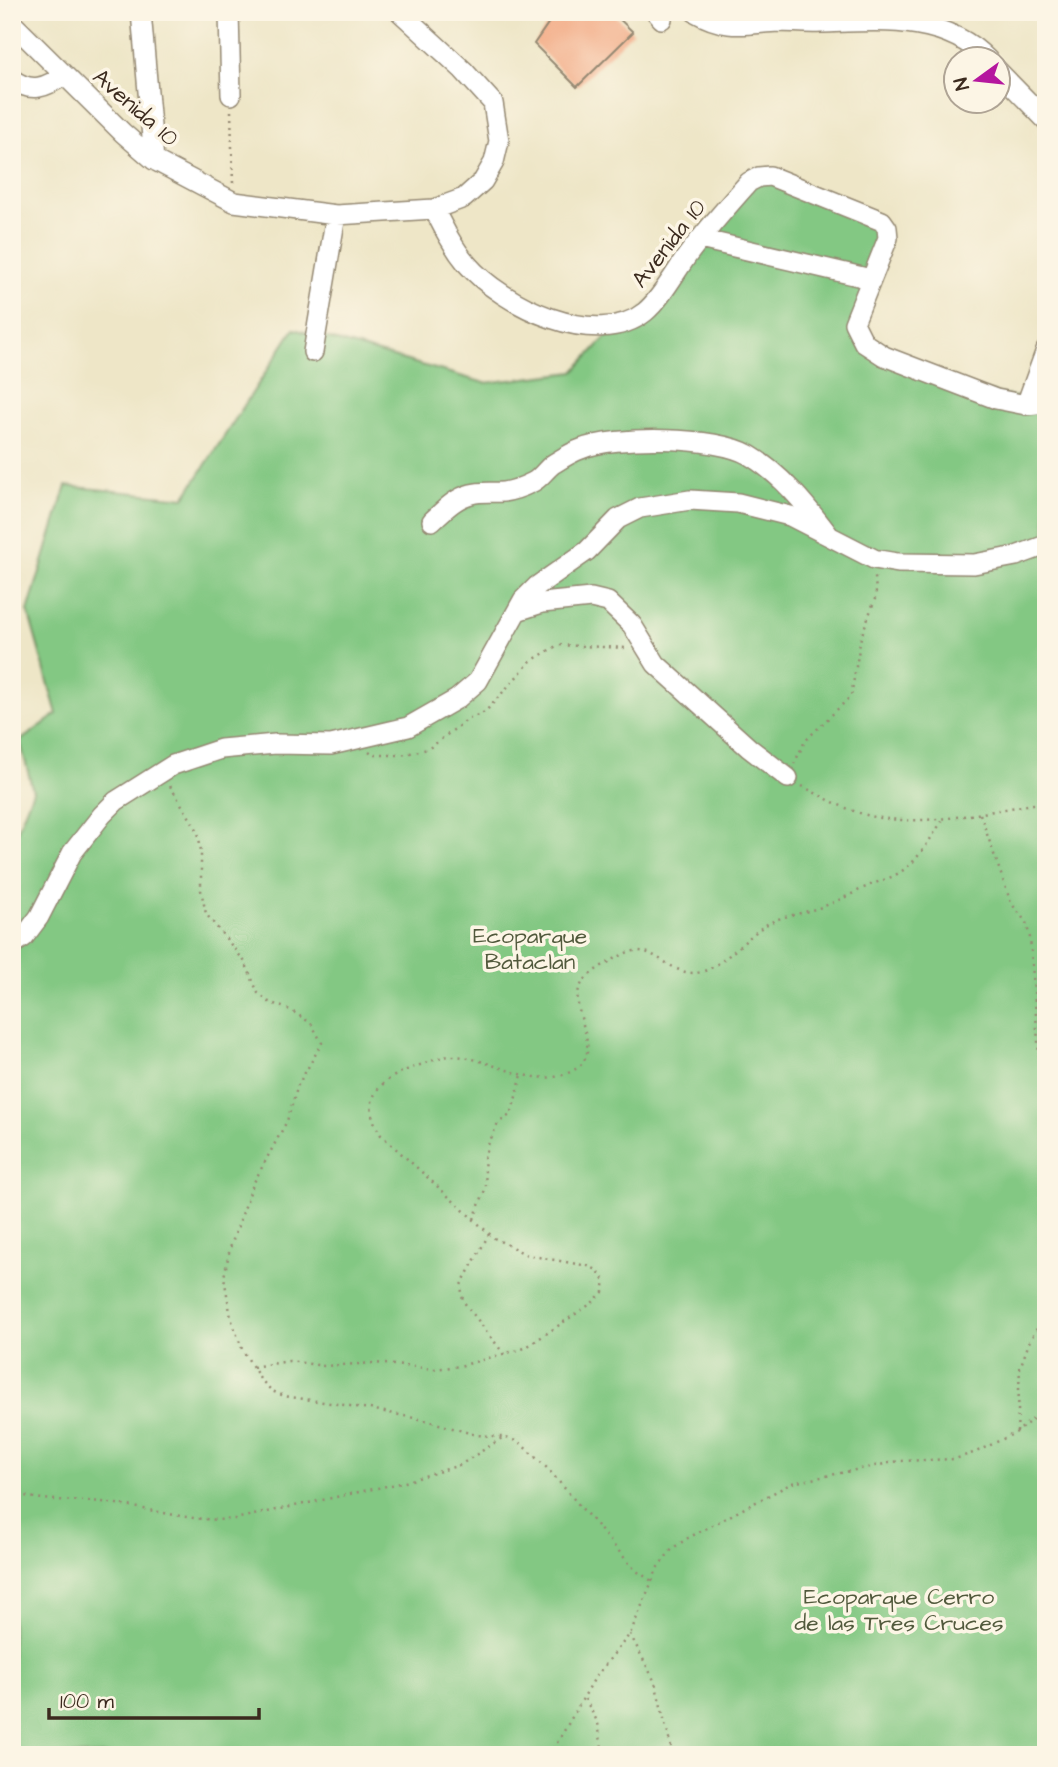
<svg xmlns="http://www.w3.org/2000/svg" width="1058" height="1767" font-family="'Architects Daughter',sans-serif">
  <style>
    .green { fill: #83c883; stroke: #5f7950; stroke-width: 2 }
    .building { fill: #f2a781 }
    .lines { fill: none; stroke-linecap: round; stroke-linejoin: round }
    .minor-casing { stroke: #948872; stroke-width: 22 }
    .path { stroke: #948872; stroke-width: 2.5; stroke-dasharray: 2 5; stroke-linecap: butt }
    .minor { stroke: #fff; stroke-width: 19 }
    .labels { text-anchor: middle; stroke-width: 7; stroke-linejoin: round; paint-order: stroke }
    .street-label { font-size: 23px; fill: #3b2a1e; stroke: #fcf5e5 }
    .park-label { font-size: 23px; fill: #51593c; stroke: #fcf5e5 }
  </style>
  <rect width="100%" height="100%" fill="#fcf5e5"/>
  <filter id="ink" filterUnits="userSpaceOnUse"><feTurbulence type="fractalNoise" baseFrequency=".0143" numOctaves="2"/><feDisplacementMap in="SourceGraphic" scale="14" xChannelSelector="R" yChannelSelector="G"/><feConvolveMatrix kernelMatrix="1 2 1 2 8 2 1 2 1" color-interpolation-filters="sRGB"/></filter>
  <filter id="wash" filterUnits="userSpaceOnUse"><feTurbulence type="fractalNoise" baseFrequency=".00686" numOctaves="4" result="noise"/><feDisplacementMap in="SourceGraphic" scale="28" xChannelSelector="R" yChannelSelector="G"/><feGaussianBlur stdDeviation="1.57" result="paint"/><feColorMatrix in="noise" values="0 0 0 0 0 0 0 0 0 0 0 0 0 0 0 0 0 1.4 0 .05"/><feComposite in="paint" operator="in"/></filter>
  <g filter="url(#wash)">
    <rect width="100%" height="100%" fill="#eee6c7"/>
    <path class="green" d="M759,177L882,221L857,332L971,388L1046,403V1755H12V843L33,791L20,741L57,714L28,611L66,486L184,498L294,329L485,383L574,372L616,326L634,319Z"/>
    <g id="blocks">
      <path class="building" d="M556,12H612L633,32L577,87L534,44Z"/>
    </g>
  </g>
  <g filter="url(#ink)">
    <use href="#blocks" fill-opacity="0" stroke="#948872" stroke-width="2"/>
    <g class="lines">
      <g class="minor-casing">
        <path id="minor" d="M141,12L154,160
          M229,12L231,95
          M656,12L662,19
          M695,12C726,30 744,24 778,22C792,22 807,24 821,23C878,21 945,14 988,60
          M12,23L123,133L154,160L234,202L336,215L434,209L464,198L483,181L494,162L499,141L493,103L463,70L400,12
          M998,71L1046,120
          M12,79C31,94 47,87 64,75
          M434,209C444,229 453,247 467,264C502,305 596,351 645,312C660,300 675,273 687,256C706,230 728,206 749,182L759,177L770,176L882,221L887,228L888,238L854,323L864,343L884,356L996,399L1026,405L1046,403
          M700,239L871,279
          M313,352L336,215
          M1026,405L1046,350
          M432,521C444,510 455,498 471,494C482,491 492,493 503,492C512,491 525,486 533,482C541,478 546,469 553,464C561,459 572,452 581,449C614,435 717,436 749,455C781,474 806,505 828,534
          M517,611L542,603L591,598L608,602L632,625L656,664L749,748L788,778
          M12,945L24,937L39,917L72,853L102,815L116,801L173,765L221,749L275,744L331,745L408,727L457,699L478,681L523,600L537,586L587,551L618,519L640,508L690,500L738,503L790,516L874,559L898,563L974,564L1016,556L1046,545"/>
      </g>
      <path class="path" d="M231,111L233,184
        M369,752L373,755H401L428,749L468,719L485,712L531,661L558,645L627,648
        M794,764L805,741L851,696L861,637L876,596L875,576
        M170,786L198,831L201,851V890L206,914L245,962L258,993L269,1002L290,1010L311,1023L322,1043L298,1085L287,1121L253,1184L230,1248L224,1277L231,1318L242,1349L260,1379L272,1391L284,1396L370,1409L429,1421L476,1435L503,1437L519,1442L548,1469L635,1570L652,1581
        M802,786C827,799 852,814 881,818C935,826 992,810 1046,802
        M980,814L1011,903L1026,922L1030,938L1046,1145
        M474,1219L486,1187L484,1158L488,1145L498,1123L510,1115L512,1111L522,1075
        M489,1234L461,1285L463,1301L504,1354
        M253,1367L289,1361L324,1366L375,1363L434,1369L460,1366L525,1348L592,1303L603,1292L605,1281L597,1270L588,1266L527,1255L494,1238L381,1135C356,1096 384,1077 420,1065C430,1062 441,1056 451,1056C490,1056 531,1091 570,1072C612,1053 562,1008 583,982C592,970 609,962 622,955C651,939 667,974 695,973C719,972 748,934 769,923C782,916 800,914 815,909C833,904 851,894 868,886C879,881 892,878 902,871C921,858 932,835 945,817
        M1017,1432L1020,1368L1030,1340L1046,1314
        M12,1492C42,1503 71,1499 102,1502C147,1507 190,1523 235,1519L405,1482L460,1465L502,1438
        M630,1634L655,1682L673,1755
        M585,1699L598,1723L603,1755
        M550,1755L596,1676L630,1634L658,1567L673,1548L688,1538L792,1483L899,1461L955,1459L976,1452L1017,1432L1046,1408"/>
      <use href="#minor" class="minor"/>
    </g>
  </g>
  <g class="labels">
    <g class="street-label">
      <text transform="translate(136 107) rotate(41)" y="8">Avenida 10</text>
      <text transform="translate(668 243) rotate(-52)" y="8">Avenida 10</text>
    </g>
    <g class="park-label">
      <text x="530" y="943">Ecoparque<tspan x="530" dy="26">Bataclan</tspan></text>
      <text x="899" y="1604">Ecoparque Cerro<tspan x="899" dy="26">de las Tres Cruces</tspan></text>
    </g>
  </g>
  <rect width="1058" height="1767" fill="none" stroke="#fcf5e5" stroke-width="42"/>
  <g transform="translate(977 80) rotate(255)"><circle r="33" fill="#fcf5e5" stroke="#afa495" stroke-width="2"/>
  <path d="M0-5L12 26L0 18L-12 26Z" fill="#b5179e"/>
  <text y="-10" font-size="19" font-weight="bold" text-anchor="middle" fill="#3b2a1e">N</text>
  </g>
  <path d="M49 1708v10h210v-10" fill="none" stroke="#3b2a1e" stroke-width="3.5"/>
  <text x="60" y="1708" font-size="21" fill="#3b2a1e" stroke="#fcf5e5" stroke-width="5" paint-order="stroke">100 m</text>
</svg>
